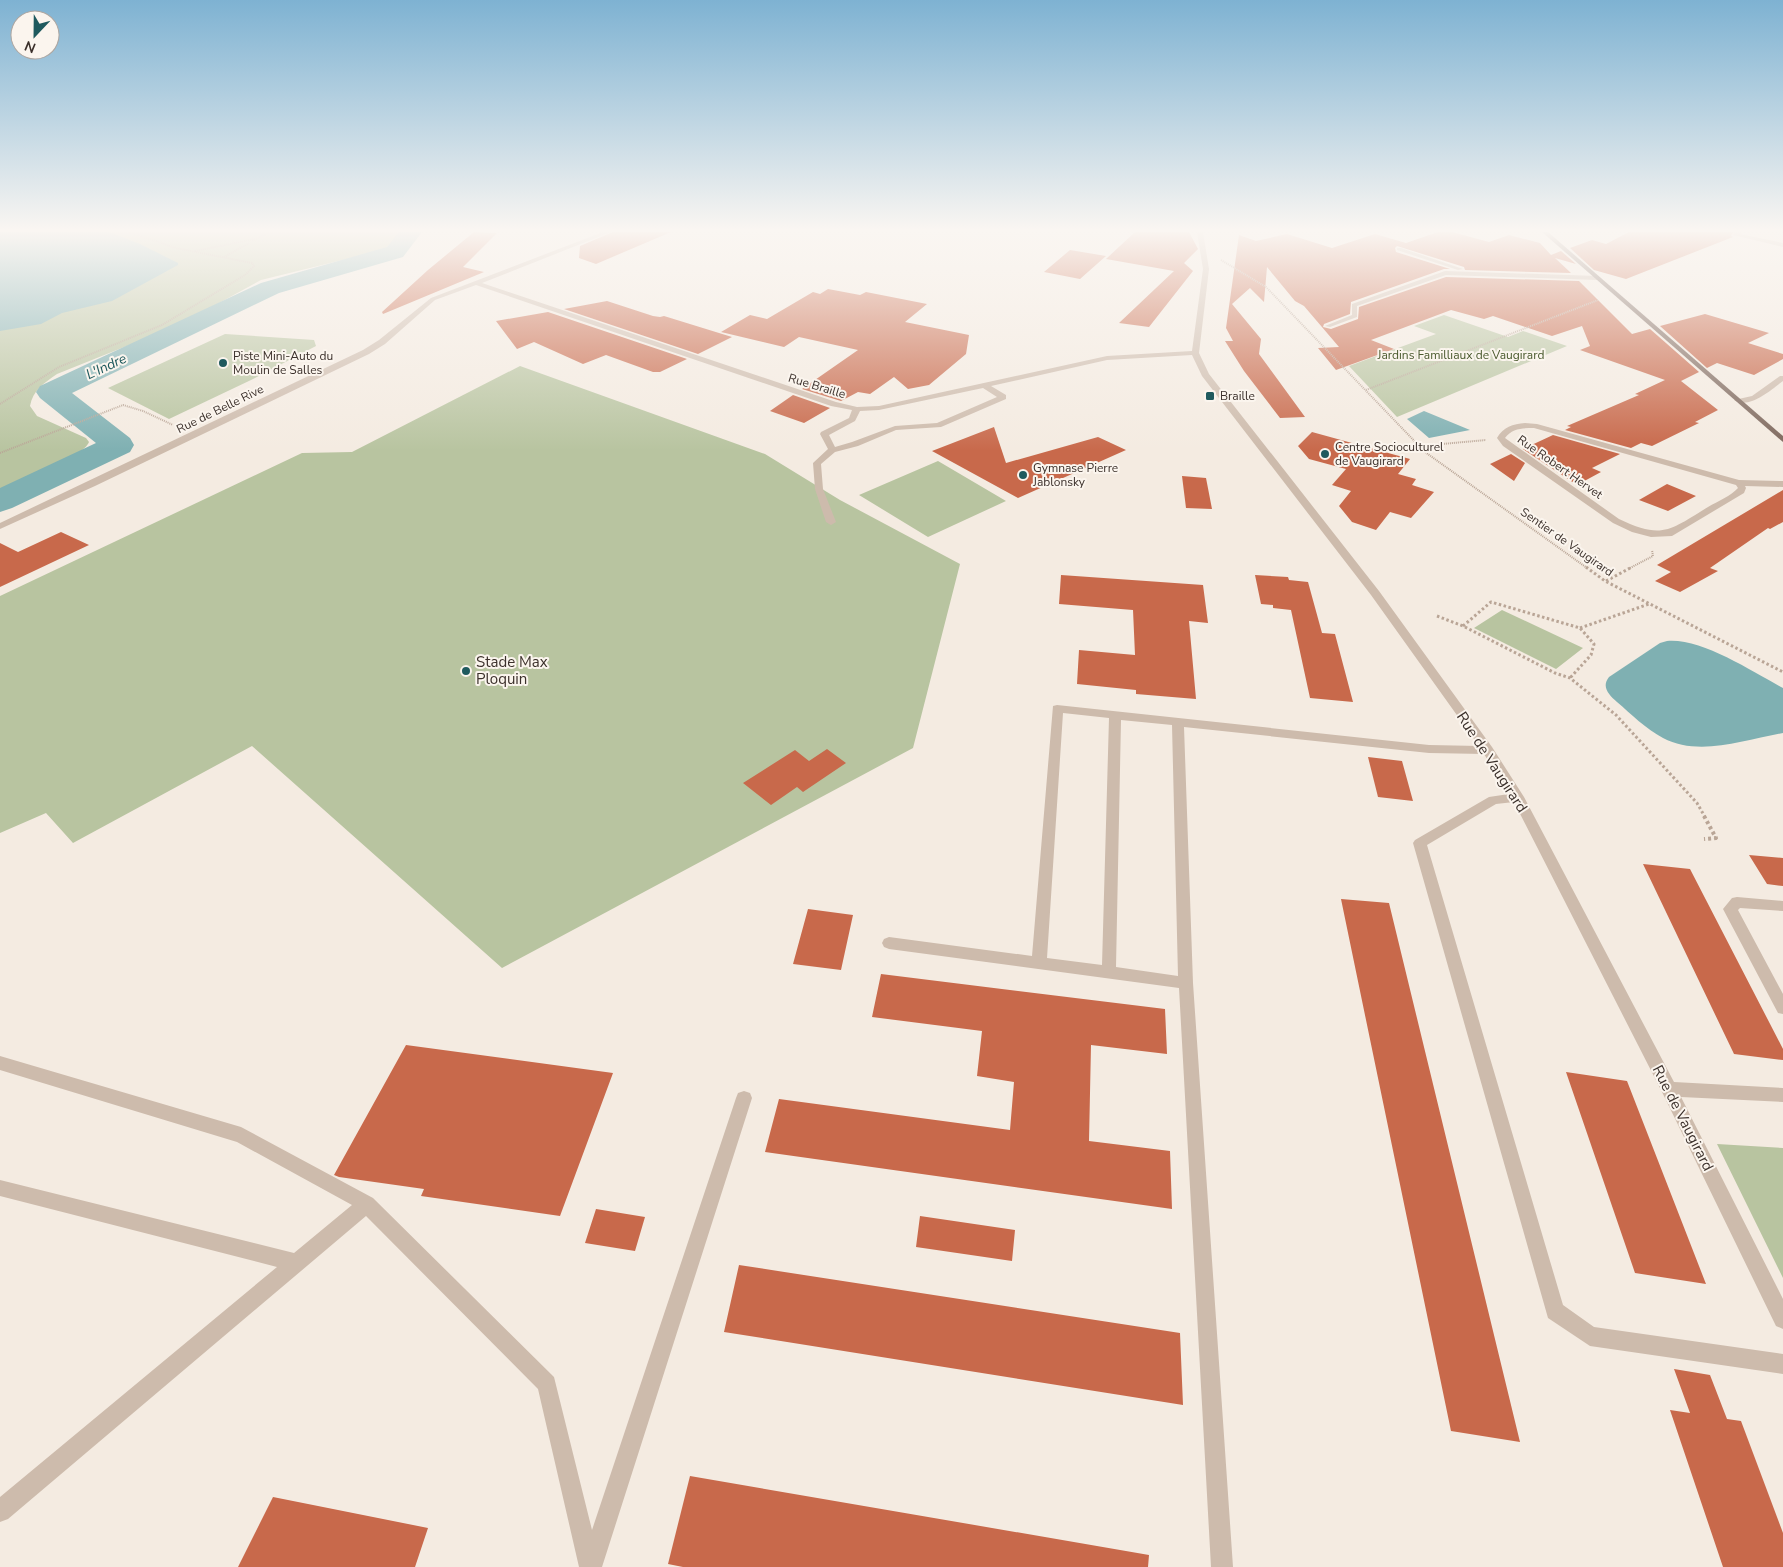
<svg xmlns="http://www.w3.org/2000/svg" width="1783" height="1567" font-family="'Nunito Sans',sans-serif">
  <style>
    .green { fill: #b8c4a0 }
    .water { fill: #7fb0b2 }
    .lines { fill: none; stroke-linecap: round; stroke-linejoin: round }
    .river { fill: #7fb0b2; fill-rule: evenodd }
    .building { fill: #c8694b }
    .path-far2 { stroke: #b9a596; stroke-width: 2; stroke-dasharray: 1 1; stroke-linecap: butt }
    .path-far1 { stroke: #b9a596; stroke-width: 3; stroke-dasharray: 2.5 2.5; stroke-linecap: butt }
    .path { stroke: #b9a596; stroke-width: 4; stroke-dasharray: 3 3; stroke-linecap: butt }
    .minor { fill: #cdbbac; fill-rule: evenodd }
    .major { fill: #7d675c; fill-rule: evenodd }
    .poi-dot { fill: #1f5a5e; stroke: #fbf5ee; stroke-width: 2 }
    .labels { text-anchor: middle; stroke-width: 4; stroke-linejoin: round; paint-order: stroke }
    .far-park-label { font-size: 12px; fill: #4a5a2e; stroke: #fbf5ee }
    .far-poi-label { font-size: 12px; fill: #3b302b; stroke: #fbf5ee; text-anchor: start }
    .far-street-label { font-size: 12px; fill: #3b302b; stroke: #fbf5ee }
    .far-water-label { font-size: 14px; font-style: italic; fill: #1f5a5e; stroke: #fbf5ee }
    .poi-label { font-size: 15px; fill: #3b302b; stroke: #fbf5ee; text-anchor: start }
    .street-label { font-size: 15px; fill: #3b302b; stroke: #fbf5ee }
  </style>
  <rect width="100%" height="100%" fill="#f4ebe1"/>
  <path class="green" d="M0,232H406L386,248L371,253L261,280L179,325L57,374C43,384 33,390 30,406L37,416L86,438L89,442C83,458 18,482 0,490Z
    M1444,315L1508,337L1523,331L1567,346L1397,417L1349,366L1436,334L1414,326Z
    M225,334L314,340L316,346L251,380L169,419L108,388Z
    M520,366L765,454L840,500L960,564L913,748L502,968L252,746L73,843L46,813L0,833V596L302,453L352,452Z
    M938,461L1006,501L928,537L859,495Z
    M1502,610L1583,648L1556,669L1474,628Z
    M1717,1144L1783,1148V1278Z"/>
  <path class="water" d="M0,232H109L140,244L178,263V265L112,301L62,313L41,324L0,331Z
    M1424,411L1470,430L1429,438L1407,419Z
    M1667,641C1702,638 1751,671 1783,688V733C1744,740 1699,757 1663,738C1646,729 1631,714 1617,702C1609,695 1601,687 1609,677L1660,643Z"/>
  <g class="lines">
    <path class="river" d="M399,232H422L403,257L279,293L72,393L130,438L134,445L130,452L12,508L0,512V488L96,443L40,398L36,392L40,386L261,283L387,247Z"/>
  </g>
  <path class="building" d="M474,232L497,233L463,267L484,272L383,314L382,312L428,270Z
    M613,232H671L596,264L579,258L580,246Z
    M1135,232H1189L1198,249L1184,263L1193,271L1149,327L1119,323L1174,271L1106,259Z
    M1438,232H1452L1489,242L1509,235L1540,243L1551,255L1561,251L1576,264L1555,258L1571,273L1465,270L1464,267L1397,246L1395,248L1396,252L1450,269H1444L1351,302L1350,314L1324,324L1323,327L1331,329L1358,319L1359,307L1446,277L1579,281L1632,334L1650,329L1699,372L1681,381L1718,410L1695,422L1699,423L1652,446L1641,443L1631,448L1565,430L1571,427L1567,426L1639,395L1635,394L1665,380L1580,350L1590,346L1582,326L1552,336L1493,316L1484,319L1451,310L1371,340L1394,349L1336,370L1318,348L1339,347L1304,306L1295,301L1267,267L1264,302L1250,288L1232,304L1261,339L1259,354L1305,417L1280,418L1244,371L1225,341H1233L1226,328L1239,235L1256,241L1287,234L1332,248L1375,234L1406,243Z
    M1629,232H1733L1731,236L1733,237L1626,279L1594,270L1570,248L1592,240L1606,244Z
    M1070,250L1106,256L1080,279L1044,272Z
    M828,289L860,295L866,292L927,304L905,322L969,335L966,354L929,385L908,389L894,377L870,394L858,392L841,401L802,389L858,350L799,337L784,347L721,332L750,315L767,319L813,292L820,294Z
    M607,301L653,316L660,317L664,316L732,337L698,354L564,309Z
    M548,312L687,359L660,372H653L606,355L583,364L534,342L517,349L496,321Z
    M1705,314L1769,333L1748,343L1783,354V359L1754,375L1717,363L1707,368L1660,326Z
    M793,395L830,408L804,423L770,411Z
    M994,427L1006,463L1098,437L1126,450L1018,498L932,451Z
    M1312,432L1410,459L1398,474L1416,479L1412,485L1434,492L1411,518L1390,512L1376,530L1352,522L1339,506L1351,491L1332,485L1346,469L1309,459L1298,446Z
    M1553,435L1620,454L1592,468L1601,472L1577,485L1523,449Z
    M1511,454L1525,463L1514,481L1490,464Z
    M1182,476L1206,478L1212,509L1186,508Z
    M1667,484L1696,496L1668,511L1639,500Z
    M1783,490V522L1770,529L1768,528L1710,568L1718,571L1680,592L1655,581L1671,572L1657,565Z
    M61,532L89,545L0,587V543L18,552Z
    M1061,575L1203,585L1208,623L1189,621L1196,699L1136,694V690L1077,684L1079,650L1135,655L1133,610L1059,604Z
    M1255,575L1288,577L1289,580L1308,582L1322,633L1335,634L1353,702L1310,698L1291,610L1273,608V605L1261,604Z
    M827,749L846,763L803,792L797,787L771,805L743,783L795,750L809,761Z
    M1368,757L1402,761L1413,801L1378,797Z
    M1749,855L1783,858V886L1767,884Z
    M1643,864L1690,869L1783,1049V1060L1734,1054Z
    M1341,899L1389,903L1520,1442L1451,1431Z
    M808,909L853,915L841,970L793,964Z
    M881,974L1165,1009L1167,1054L1091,1045L1089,1141L1170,1151L1172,1209L765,1152L779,1099L1010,1130L1014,1082L977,1076L982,1031L872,1017Z
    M406,1045L613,1073L560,1216L421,1196L424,1189L339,1177L334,1175Z
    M1566,1072L1627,1081L1706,1284L1635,1273Z
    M596,1209L645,1217L635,1251L585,1243Z
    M920,1216L1015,1230L1012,1261L916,1247Z
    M739,1265L1180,1333L1183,1405L724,1332Z
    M1674,1369L1710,1375L1727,1419L1741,1421L1783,1533V1567H1723L1670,1410L1690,1413Z
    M690,1476L1149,1555L1148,1567H683L668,1564Z
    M273,1497L428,1528L415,1567H238Z"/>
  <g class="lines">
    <path class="path-far2" d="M254,240L270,232
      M195,251L255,239
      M224,257L249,243
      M1221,260L1266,287L1425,452L1587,568
      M1366,390L1598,300
      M0,404L59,367L162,325L245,275L254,266L252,263L176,248L129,232
      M1420,446L1486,440
      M0,453L123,405L143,411L173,425
      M1630,568L1653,556L1652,550"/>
    <path class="path-far1" d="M1586,567L1605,581L1783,672
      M1606,581L1632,567
      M1437,616L1463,626L1555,673L1570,678L1616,715L1697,803L1705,817
      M1463,626L1491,602L1580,628L1594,644L1591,655L1570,678
      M1580,628L1649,604"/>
    <path class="path" d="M1704,816L1716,838L1704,839"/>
    <path class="minor" d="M603,232H611L482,283L836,402L857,407L879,406L1107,356L1192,351L1203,269L1197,232H1203L1209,269L1199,353L1209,374L1379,591L1492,747L1524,797L1674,1082L1783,1088V1102L1681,1097L1783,1299V1329L1776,1326L1663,1094L1514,802L1496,804L1427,845L1563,1305L1594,1327L1783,1354V1374L1590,1346L1548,1318L1413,843L1415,840L1489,797L1509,794L1484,754L1429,753L1184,727L1193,983L1233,1567H1211L1179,988L889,949L884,947L882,943L884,939L889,937L1032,956L1053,706L1057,705L1429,745L1479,746L1371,595L1202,376L1192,355L1107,360L991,386L1006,395V399L941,427L896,430L858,446L835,452L821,464L823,489L836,522L831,525L826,522L815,489L813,463L828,449L820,434L821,432L849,418L852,410L831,406L476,285L435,300L385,344L369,354L95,486L0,529V523L363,350L379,340L431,298ZM983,388L997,397L937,423L895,426L852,442L835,447L829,435L855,421L860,411L879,410ZM1063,713L1109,718L1102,965L1047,958ZM1121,720L1172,725L1178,976L1116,967Z
      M1735,232H1742L1740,234L1783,243V247L1733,235Z
      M1397,248H1401L1463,269L1458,270L1397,250Z
      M1445,271L1597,276L1600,278L1597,280L1446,275L1357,306V317L1330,327L1325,326L1352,315V304Z
      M1780,376H1783V381C1771,390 1749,410 1734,400L1752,396Z
      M1525,423L1537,424L1739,480L1783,481V487L1745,486L1746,488L1744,493L1672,536L1651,537L1632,532L1613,523L1503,446L1497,438C1503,427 1513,424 1525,423ZM1534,428L1736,485L1738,488C1731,496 1718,501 1708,507C1670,530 1663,540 1619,519L1505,438C1512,428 1523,428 1534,428Z
      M1737,897L1783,901V911L1740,908L1738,910L1783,994V1014L1778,1013L1723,909L1732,898Z
      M0,1056L241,1127L373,1198L554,1377L592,1530L736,1098L738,1093L744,1091L750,1093L752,1098L602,1567H579L538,1389L366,1216L8,1519L0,1522V1497L277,1267L0,1196V1180L294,1253L352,1205L237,1142L0,1070Z"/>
    <path class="major" d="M1542,232H1548L1783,436V442Z"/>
  </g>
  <linearGradient id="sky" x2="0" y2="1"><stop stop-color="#7eb2d2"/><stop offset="0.51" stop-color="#faf6f2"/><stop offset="1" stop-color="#faf6f2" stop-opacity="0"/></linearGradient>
  <rect width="1783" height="451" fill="url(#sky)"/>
  <g class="poi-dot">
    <circle cx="223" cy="363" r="5"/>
    <rect x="1205" y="391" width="10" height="10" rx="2.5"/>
    <circle cx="1325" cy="454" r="5"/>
    <circle cx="1023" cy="475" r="5"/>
    <circle cx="466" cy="671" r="5"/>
  </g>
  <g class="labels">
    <g class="far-park-label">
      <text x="1461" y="359">Jardins Familliaux de Vaugirard</text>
    </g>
    <g class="far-poi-label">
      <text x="233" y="360">Piste Mini-Auto du<tspan x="233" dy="14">Moulin de Salles</tspan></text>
      <text x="1220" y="400">Braille</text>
      <text x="1335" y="451">Centre Socioculturel<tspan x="1335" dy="14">de Vaugirard</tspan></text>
      <text x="1033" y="472">Gymnase Pierre<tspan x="1033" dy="14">Jablonsky</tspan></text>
    </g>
    <g class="far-street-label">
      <text transform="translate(817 386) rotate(17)" y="4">Rue Braille</text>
      <text transform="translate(220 409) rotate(-26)" y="4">Rue de Belle Rive</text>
      <text transform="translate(1560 467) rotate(35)" y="4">Rue Robert Hervet</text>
      <text transform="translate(1567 542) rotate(35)" y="4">Sentier de Vaugirard</text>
    </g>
    <g class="far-water-label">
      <text transform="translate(106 366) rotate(-25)" y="5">L'Indre</text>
    </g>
    <g class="poi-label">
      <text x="476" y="667">Stade Max<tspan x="476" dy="17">Ploquin</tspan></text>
    </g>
    <g class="street-label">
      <text transform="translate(1492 762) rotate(57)" y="5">Rue de Vaugirard</text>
      <text transform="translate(1683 1118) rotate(63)" y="5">Rue de Vaugirard</text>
    </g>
  </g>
  <g transform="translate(35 35) rotate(202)"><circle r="24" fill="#fbf5ee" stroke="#aea6a0"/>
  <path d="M0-4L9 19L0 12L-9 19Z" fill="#1f5a5e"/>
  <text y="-8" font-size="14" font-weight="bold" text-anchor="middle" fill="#3b302b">N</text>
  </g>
</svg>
